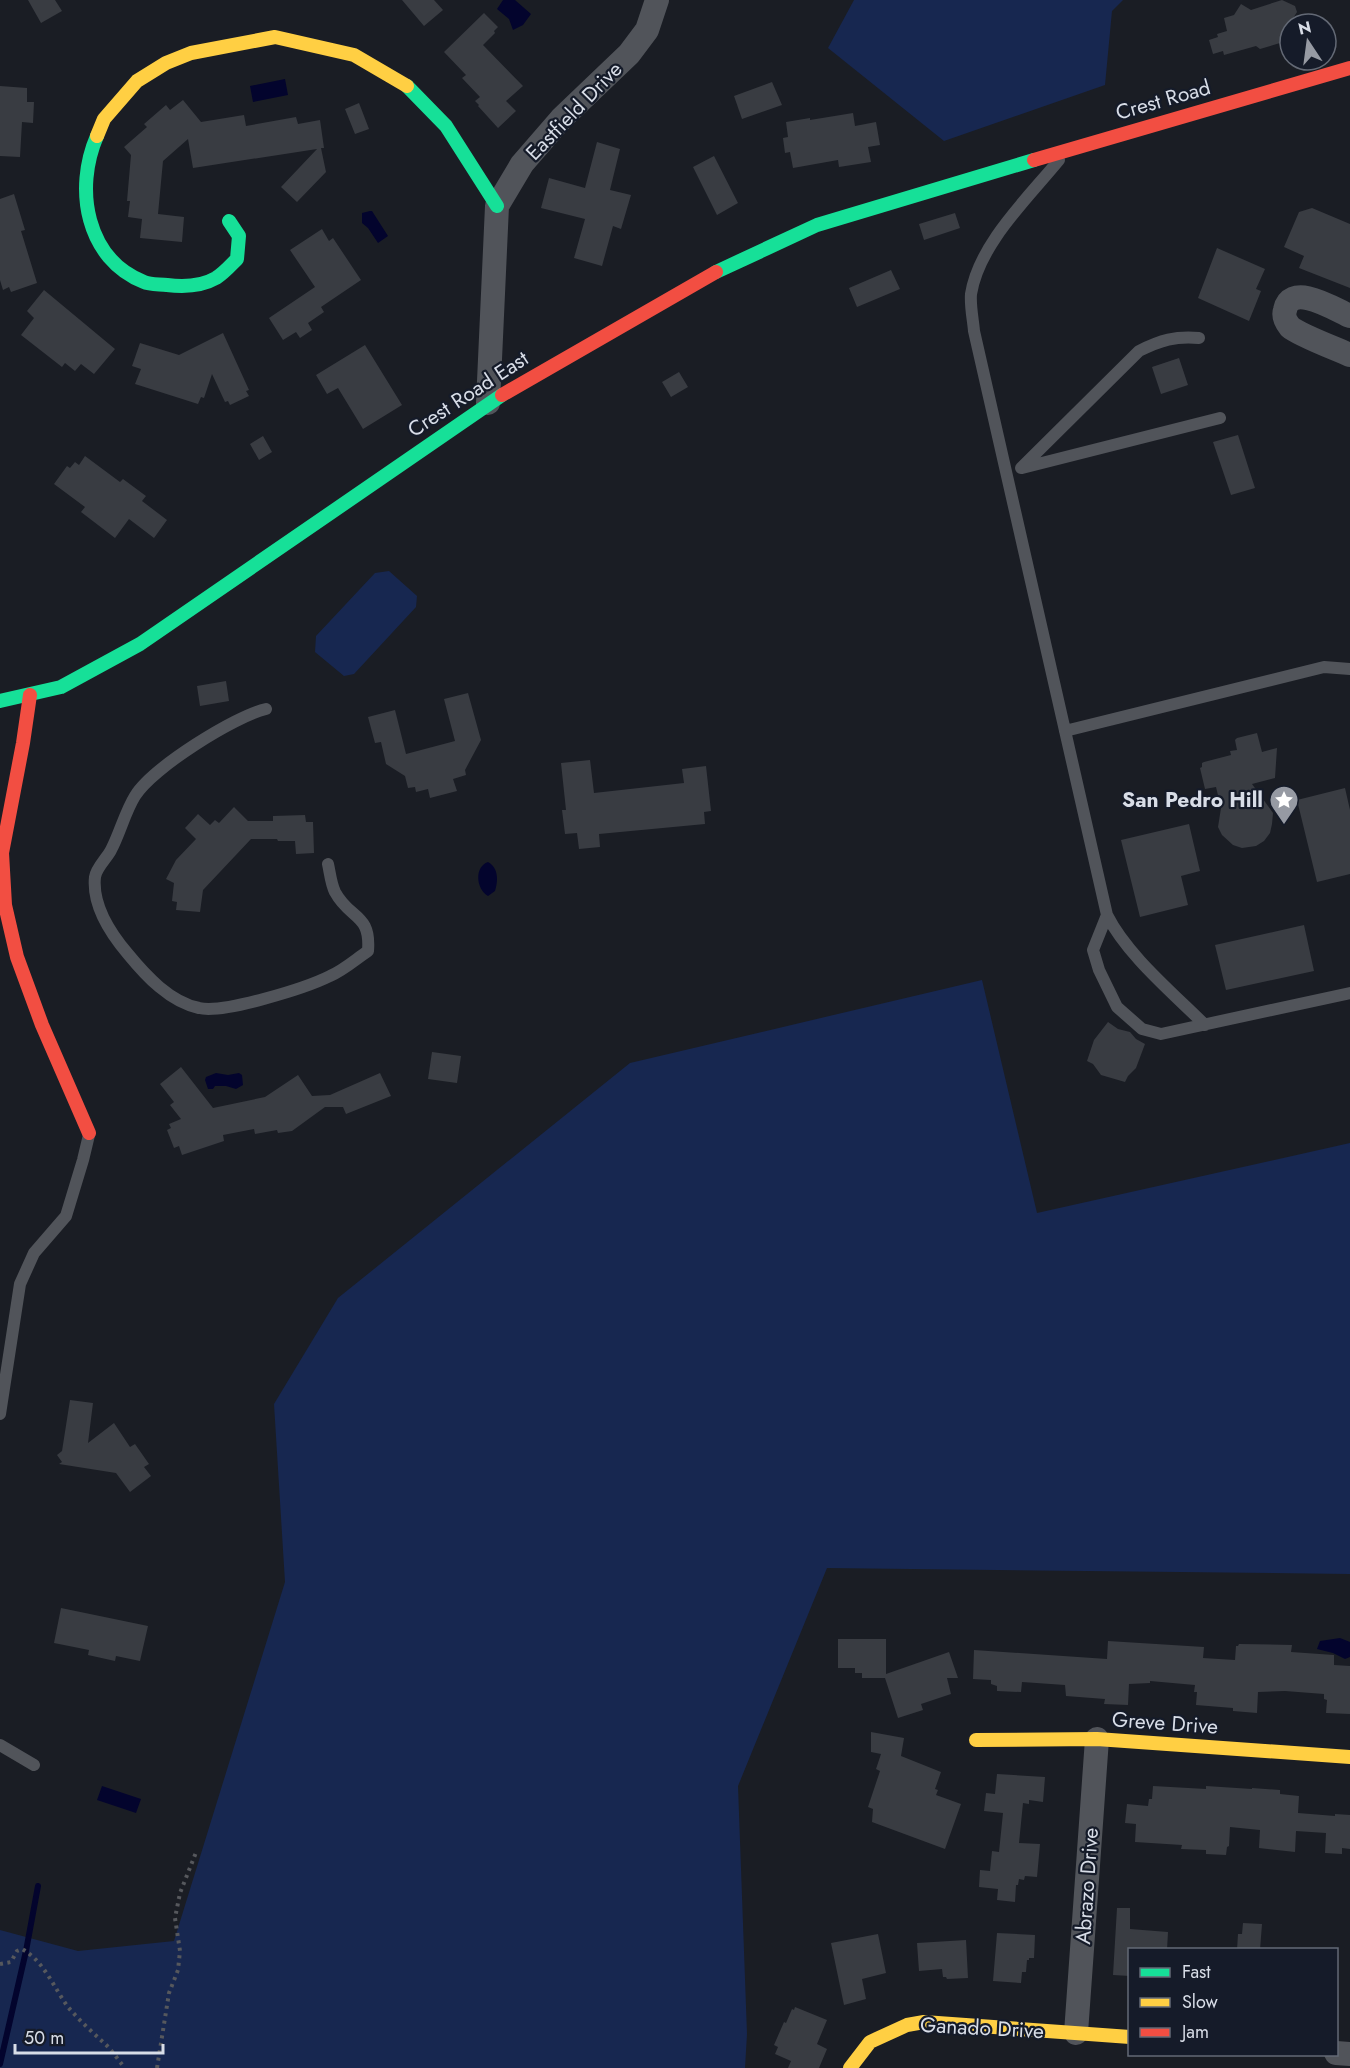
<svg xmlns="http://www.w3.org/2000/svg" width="1350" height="2068" font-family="Jost,sans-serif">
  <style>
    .green { fill: #172750 }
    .water { fill: #03042d }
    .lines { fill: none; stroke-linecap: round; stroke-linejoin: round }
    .stream { stroke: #03042d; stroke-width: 6 }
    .building { fill: #393c42 }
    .path { stroke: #56585d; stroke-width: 4; stroke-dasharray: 3 4.5; stroke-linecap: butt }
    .lane { stroke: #51545a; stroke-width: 12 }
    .street { stroke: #51545a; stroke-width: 24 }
    .fast { stroke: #16e098; stroke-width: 14 }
    .slow { stroke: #ffcf43; stroke-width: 14 }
    .jam { stroke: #f24e42; stroke-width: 14 }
    .labels { text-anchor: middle; stroke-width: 4.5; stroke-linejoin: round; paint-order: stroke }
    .street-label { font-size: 21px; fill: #d8dde7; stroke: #151b29 }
    .poi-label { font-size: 21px; font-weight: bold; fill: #d8dde7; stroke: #151b29; text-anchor: end }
  </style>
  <rect width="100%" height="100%" fill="#1a1d24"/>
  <path class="green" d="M854,0H1123L1112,11L1105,85L944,141L828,48Z
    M389,571L417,596L416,607L354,674L344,676L315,652L316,636L375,573Z
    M982,980L1037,1213L1350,1143V1574L827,1568L738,1786L747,2034L745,2068H0V1930L78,1951L174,1941L285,1582L274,1404L338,1298L630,1063Z"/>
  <path class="water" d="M503,0H515L531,14L523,25L513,30L509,19L497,9Z
    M285,79L288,95L253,102L250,86Z
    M370,211H372L388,236L378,243L368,228L362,223V213Z
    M488,862C499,868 498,881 495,891L488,896C476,889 474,867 488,862Z
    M216,1073L228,1075L239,1073L242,1075L243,1085L236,1089L226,1086H215L213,1089H208L205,1080L206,1077Z
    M1340,1638L1350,1642V1657L1345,1659L1333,1653L1317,1649L1320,1641Z
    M102,1786L141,1799L136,1813L97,1800Z"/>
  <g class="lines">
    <path class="stream" d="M0,2064L26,1951L38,1886"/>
  </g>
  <path class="building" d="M28,0H55L62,11L41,23Z
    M402,0H434L443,10L424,26Z
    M1282,0L1295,6L1297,12L1290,23V40L1260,49L1256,46L1224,55L1223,51L1213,54L1209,40L1218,37L1217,34L1227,31L1224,18L1234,15L1241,4L1251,10Z
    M484,13L498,27L494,31L495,33L483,45L523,86L506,101L516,111L498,128L478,106L479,105L475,101L480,97L462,78L466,75L444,52Z
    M772,82L782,105L742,119L734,96Z
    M0,86L27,88V102H34L33,123L22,122L20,157L0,156Z
    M183,100L201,122L244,115L246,126L296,117L298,124L320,120L324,148H321L326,172L297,202L281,187L317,149L193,168L188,139L163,161L158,214L184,217L182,242L140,238L142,219L128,217L130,201H127L131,155L124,147L147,127L144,124L166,105L170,110Z
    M359,103L369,129L355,134L345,109Z
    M853,113L855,126L876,122L880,145L868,147L871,162L839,167L838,160L793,168L790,152L785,153L783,138L788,137L786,122L810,118V120Z
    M597,142L620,149L610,190L631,195L621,229L613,226L602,266L574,258L585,219L541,208L549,178L585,188Z
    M714,156L738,203L717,215L693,167Z
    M14,194L25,230L21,231L37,283L11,292L9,287L3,290L0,280V199Z
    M1312,208L1350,224V288L1299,268L1304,256L1284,247L1299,212Z
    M955,213L960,228L924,240L919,224Z
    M322,229L329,241L333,238L361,280L321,307L324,312L308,323L312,330L300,338L296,332L283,340L269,318L315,287L290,250Z
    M1217,248L1265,269L1256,289L1261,291L1249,321L1198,298Z
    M891,270L900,289L857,307L849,288Z
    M44,290L115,349L94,374L81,364L75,371L65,363L62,367L21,335L34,318L27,311Z
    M223,333L249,390L246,391L249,396L230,405L228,401L225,402L212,374L204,398L201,397L198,404L135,384L141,369L132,366L140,343L179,355Z
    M365,345L402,405L363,429L338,388L327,394L316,375Z
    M1179,358L1188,385L1161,394L1152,367Z
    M679,372L688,387L671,397L662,382Z
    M1238,435L1255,488L1231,495L1213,442Z
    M263,436L272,452L259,460L250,444Z
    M85,456L120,482L123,479L146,496L142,501L167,520L154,538L129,519L115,538L81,512L85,507L54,484L67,466L70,468L75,462L79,465Z
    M226,681L229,701L200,706L197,686Z
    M468,693L481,740L465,770L466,775L453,779L457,791L430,798L428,789L416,792L415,787L408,788L405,776L386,764L381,742L375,743L368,717L395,710L406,754L455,741L444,699Z
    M1257,733L1262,752L1277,748L1275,778L1252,784L1273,813L1272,824L1270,833L1264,841L1256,846L1242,848L1233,845L1222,835L1218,827L1221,808L1216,787L1205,789L1200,768L1202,767V763L1204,762L1231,755L1230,751L1237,750L1235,740L1237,738Z
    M590,760L594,793L684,783L682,769L706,766L711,811L704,812L705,824L599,834L600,847L579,849L577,833L565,834L562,810H566L561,763Z
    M1345,788L1350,810V874L1317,882L1297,800Z
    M234,807L248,821H273V816L305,815L306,822H313L314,853L296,854L295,841H278L277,839H251L203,890L200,912L176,910L177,902L172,901L174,883L166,879L176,860L196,839L185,828L198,814L210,825L215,820L219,823Z
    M1189,824L1200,871L1181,876L1188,905L1140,917L1121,840Z
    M1304,925L1314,971L1226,990L1215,945Z
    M1108,1022L1118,1029L1130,1032L1136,1039L1145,1044L1136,1068L1128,1076L1125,1082L1101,1075L1093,1064L1087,1061L1094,1040Z
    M432,1052L461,1056L457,1083L428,1079Z
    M181,1067L213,1108L265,1097L298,1075L312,1096L330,1095L380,1073L391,1096L346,1114L343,1107H325L292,1131L278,1133L277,1130L255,1134L254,1129L223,1135L224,1141L182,1155L179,1146L174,1148L167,1130L171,1128L169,1124L181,1119L170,1105L174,1102L160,1084Z
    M70,1400L93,1403L88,1443L114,1423L130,1447L135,1444L149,1464L144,1467L151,1476L130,1492L116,1473L59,1464L62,1462L57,1455L62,1451Z
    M61,1608L148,1626L140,1661L116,1656L115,1661L88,1655L89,1650L54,1643Z
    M838,1639H886V1674L949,1652L958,1678H947L951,1694L921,1704L923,1710L898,1718L885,1678H862V1673H855V1668H838Z
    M1108,1641L1204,1647L1203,1658L1235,1660L1236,1646H1238L1239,1644L1292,1645L1291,1652L1334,1655V1665L1350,1666V1714L1326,1713L1327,1700L1324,1699V1694L1285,1691L1258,1692L1257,1713L1233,1711V1708L1196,1705L1197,1692H1194L1195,1685L1150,1681V1683L1129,1684L1128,1705L1104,1704L1105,1699L1066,1696L1065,1685L1022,1682L1021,1692L997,1691V1686L991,1684V1680L973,1679L974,1650L1107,1659Z
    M871,1732L904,1738L901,1756L941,1772L935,1789L938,1790L936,1795L961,1804L945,1849L872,1822L873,1809L868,1807L880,1771L876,1769L881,1754L871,1752Z
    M997,1774L1045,1777L1043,1802L1029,1800V1804L1023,1803L1019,1843L1040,1844L1037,1877L1025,1876L1024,1880L1019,1879L1018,1885H1016L1015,1902L997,1900L998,1889L979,1887L980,1870L990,1871L992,1851L999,1852L1003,1813L984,1811L986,1793L995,1794Z
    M1153,1786L1206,1789V1786L1252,1789V1788L1280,1790V1794L1299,1796L1298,1813L1335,1816V1814L1350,1815V1849L1342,1848V1854L1325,1853L1326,1833L1296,1831L1295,1852L1259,1848L1260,1830L1230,1827L1229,1846L1227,1847L1226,1855L1206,1854V1850L1181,1849L1182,1845L1135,1842L1136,1824L1125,1823L1127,1804L1148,1806L1149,1799H1152Z
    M1117,1908H1130V1929L1168,1932L1167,1950H1130V1976L1113,1975Z
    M1243,1923L1262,1924L1260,1950H1237L1238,1934H1242Z
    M997,1933L1035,1935L1034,1958H1029V1960H1027L1026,1972H1022L1021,1983L993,1981Z
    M878,1934L886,1973L862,1979L866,1999L844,2005L831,1943Z
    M966,1940L968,1978L947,1979L946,1977H943L942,1969L919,1971L917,1943Z
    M795,2007L827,2020L817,2044L827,2049L819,2068H788L791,2061L775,2054L778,2047L774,2045L784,2022L786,2023L792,2009L794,2010Z"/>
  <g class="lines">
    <path class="path" d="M0,1964L11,1962L17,1951L22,1949C44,1961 54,1988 68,2007C79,2020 92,2032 104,2043C112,2050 118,2060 125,2068
      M157,2068L169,1993L178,1970L180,1951L175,1918L180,1893L197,1850"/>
    <path class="lane" d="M1059,160C1028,198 979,244 971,294C970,306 973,319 974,331L1107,915C1127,955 1173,993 1205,1025
      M1021,468L1139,351C1161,340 1175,336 1199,338
      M1022,468L1220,418
      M266,709C235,716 152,768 135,796C125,812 120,833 111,850C107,858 96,868 95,877C92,905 111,934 128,954C146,976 170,1002 199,1008C223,1014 306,988 330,976C344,970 356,959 368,951C371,913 350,920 335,892C331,884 330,873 328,864
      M1065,731L1324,667L1350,669
      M1107,915L1093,950L1099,970L1117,1007L1142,1029L1161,1034L1350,993
      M0,1414L20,1284L34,1253L66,1216L83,1160L89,1135
      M0,1745L34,1765"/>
    <path class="street" d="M1350,316C1336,310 1291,281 1285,310C1283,316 1286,322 1290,327C1299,335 1337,349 1350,355
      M488,403L497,206L522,164L561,119L629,54L647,30L657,0
      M1076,2033L1097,1739
      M1336,2053L1350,2054"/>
    <path class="fast" d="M407,86L446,126L497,206
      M97,136C74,189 86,259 144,282C150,285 160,284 167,285C183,287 202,286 216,278C224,273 231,265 237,259L239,236L229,221
      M716,272L817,225L1034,160
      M0,701L61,687L140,644L502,395"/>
    <path class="slow" d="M97,136L104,119L137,81L166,63L191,53L275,37L354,55L407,86
      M976,1740L1097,1739L1350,1757
      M850,2068L870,2042L907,2025L924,2022L1130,2037"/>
    <path class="jam" d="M1034,160L1350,68
      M502,395L716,272
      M30,695L23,743L2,853L5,905L17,957L42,1025L89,1133"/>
  </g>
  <defs>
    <g id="sight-pin" transform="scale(1.5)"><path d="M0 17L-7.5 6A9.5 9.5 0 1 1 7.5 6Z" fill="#969aa3" stroke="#151b29"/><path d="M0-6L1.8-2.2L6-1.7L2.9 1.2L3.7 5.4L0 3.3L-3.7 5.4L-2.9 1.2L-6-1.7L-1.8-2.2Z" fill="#fff"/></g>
  </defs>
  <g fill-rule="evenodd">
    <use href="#sight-pin" x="1284" y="800"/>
  </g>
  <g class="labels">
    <g class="street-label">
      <text transform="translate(1163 100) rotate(-16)" y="7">Crest Road</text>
      <text transform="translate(574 111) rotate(-46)" y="7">Eastfield Drive</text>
      <text transform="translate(468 394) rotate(-33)" y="7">Crest Road East</text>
      <text transform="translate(1165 1723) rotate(4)" y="7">Greve Drive</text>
      <text transform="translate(1087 1886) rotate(-86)" y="7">Abrazo Drive</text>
      <text transform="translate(982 2028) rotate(3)" y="7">Ganado Drive</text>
    </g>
    <g class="poi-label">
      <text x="1263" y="807">San Pedro Hill</text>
    </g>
  </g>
  <rect x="1128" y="1948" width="210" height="108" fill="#151b29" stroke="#636975" stroke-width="1.5"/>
  <rect x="1140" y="1968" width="30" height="9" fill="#16e098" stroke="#636975" stroke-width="1.5"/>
  <text x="1182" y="1978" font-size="18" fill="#d8dde7">Fast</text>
  <rect x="1140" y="1998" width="30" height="9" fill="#ffcf43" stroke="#636975" stroke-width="1.5"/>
  <text x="1182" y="2008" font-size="18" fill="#d8dde7">Slow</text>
  <rect x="1140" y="2028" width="30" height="9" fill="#f24e42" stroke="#636975" stroke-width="1.5"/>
  <text x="1182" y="2038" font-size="18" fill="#d8dde7">Jam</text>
  <g transform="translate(1308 42) rotate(347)"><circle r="28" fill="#151b29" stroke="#636975" stroke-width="1.5"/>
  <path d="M0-4.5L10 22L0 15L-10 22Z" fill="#969aa3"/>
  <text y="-9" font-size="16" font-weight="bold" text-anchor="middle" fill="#d8dde7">N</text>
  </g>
  <path d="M15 2044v9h148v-9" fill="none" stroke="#d8dde7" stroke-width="3"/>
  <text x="24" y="2044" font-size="18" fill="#d8dde7" stroke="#151b29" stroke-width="4.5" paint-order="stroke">50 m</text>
</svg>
